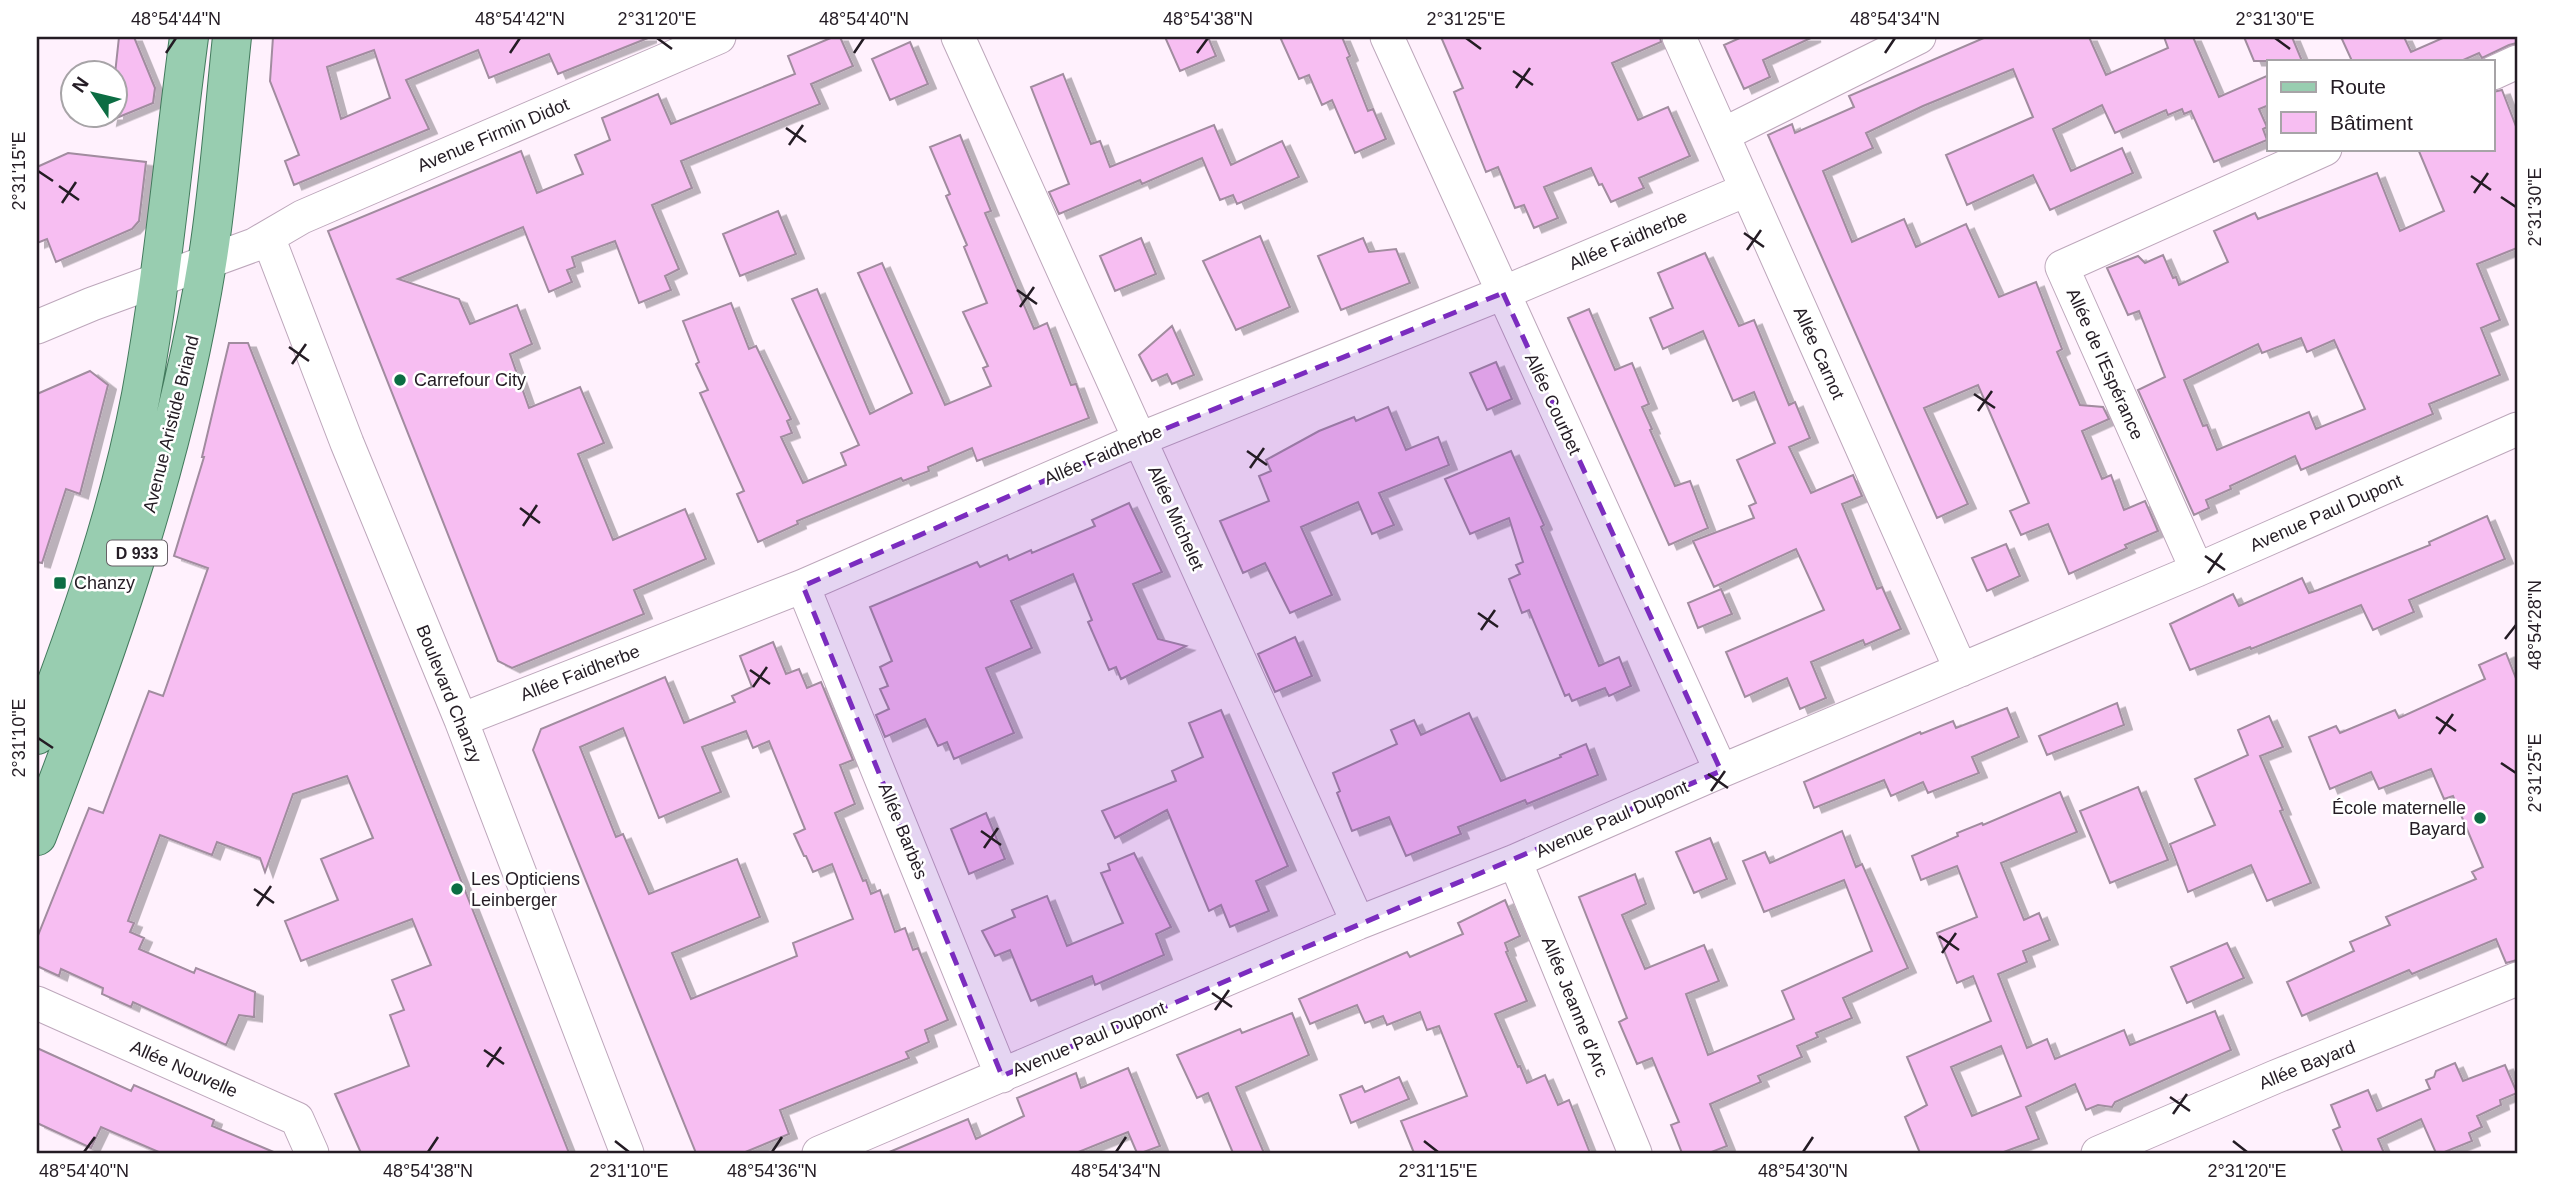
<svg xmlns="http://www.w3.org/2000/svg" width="2554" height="1190" font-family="Helvetica,sans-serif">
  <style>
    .building { fill: #f7bef2; stroke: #a18c9f; stroke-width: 2; fill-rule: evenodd; filter: url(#shadow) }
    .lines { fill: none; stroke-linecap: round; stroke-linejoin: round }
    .street-casing { stroke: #bda7bb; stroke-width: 35 }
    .primary-casing { stroke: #437a5d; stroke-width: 40 }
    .street { stroke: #fff; stroke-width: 33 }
    .primary { stroke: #98cdb0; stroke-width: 38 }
    .marked { fill: #7b2cbf; fill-opacity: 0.2; stroke: #7b2cbf; stroke-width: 5; stroke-dasharray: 14 9; stroke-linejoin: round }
    .ticks { fill: none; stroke: #241c24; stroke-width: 2.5 }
    .poi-dot { fill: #0c6d43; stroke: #fff; stroke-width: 2.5 }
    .labels { text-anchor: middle; stroke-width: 5; stroke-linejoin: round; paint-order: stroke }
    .shield { fill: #fff; stroke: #666066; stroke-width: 2 }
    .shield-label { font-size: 16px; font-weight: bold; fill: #241c24 }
    .street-label { font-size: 18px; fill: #241c24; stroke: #fff }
    .poi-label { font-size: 18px; fill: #241c24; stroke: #fff; text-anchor: start }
    .neatline { fill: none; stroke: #241c24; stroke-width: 2.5 }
    .ticks-label { font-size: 18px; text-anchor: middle; fill: #241c24 }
  </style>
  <defs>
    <filter id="shadow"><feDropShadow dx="8" dy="4.5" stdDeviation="0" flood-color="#0004"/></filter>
  </defs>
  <rect width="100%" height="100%" fill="#fff1fd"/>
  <path class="building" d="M119,37H134L155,88L153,103L109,121L110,116H116L115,74Z
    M273,37H648V38L558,74L549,54L489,78L478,50L406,80L429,129L294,185L285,161L299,155L270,81ZM374,50L390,98L341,119L327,67Z
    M833,37H840L853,66L811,84L820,104L681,161L692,188L652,205L679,269L665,276L671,290L639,303L615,241L572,257L575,267L567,270L572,282L549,292L523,227L398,279L459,299L470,324L517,305L532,344L510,354L529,408L580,387L604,443L578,454L613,540L685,509L706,559L634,590L644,614L512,668L498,661L328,231L521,151L537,193L583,174L575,155L610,140L602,118L658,94L671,124L795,74L788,56Z
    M1165,37H1208L1216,56L1180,71Z
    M1280,37H1342L1350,56L1347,58L1368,111L1373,109L1386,139L1355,153L1332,100L1322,105L1309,75L1299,79Z
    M1441,37H1660L1661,42L1612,63L1638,120L1668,107L1690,156L1639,178L1644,188L1611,202L1602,184L1599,185L1591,168L1544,187L1558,218L1534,228L1524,205L1515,208L1498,167L1486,172L1454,92L1463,88Z
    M1742,37H1813L1763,60L1770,77L1744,89L1724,45Z
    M1986,37H2089L2106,75L2168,48L2164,37H2193L2219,97L2269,75V105L2259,109L2267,127L2263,129L2267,140L2214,162L2191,111L2184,114L2182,109L2168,115L2166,110L2115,133L2102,105L2053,129L2071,171L2122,148L2133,173L2050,210L2033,175L1967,205L1946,155L2033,117L2013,69L1923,106L1866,133L1873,148L1823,171L1852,242L1904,219L1916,247L1966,224L1999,297L2036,282L2062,349L2057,352L2080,405L2103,407L2109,419L2082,431L2102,479L2111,475L2124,510L2145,501L2158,531L2125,545L2127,548L2069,574L2048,524L2021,535L2010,511L2029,503L1978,385L1924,408L1968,504L1937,518L1768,135L1792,124L1795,133L1854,107L1849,96Z
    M2244,37H2292L2302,61H2254Z
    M2341,37H2404L2411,52L2445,37H2517V43L2509,45L2482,58L2479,53L2461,61H2352Z
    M910,42L928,84L890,100L872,59Z
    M1063,74L1091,144L1100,141L1110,167L1214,125L1231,165L1282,141L1299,177L1237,204L1233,195L1220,200L1202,158L1142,184L1140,180L1059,214L1049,192L1069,184L1031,87Z
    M2502,90L2517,129V248L2477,264L2500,320L2481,328L2500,375L2429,404L2433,414L2301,470L2295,456L2230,486L2231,489L2206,500L2209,508L2194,515L2138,390L2165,377L2139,311L2128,315L2107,268L2138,256L2145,263L2163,255L2173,278L2176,277L2179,285L2228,262L2214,231L2255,213L2258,219L2377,173L2400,231L2444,211L2418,149H2493V92ZM2301,338L2307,352L2334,340L2365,409L2316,429L2309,412L2217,450L2207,425L2203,426L2184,380L2258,344L2262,353Z
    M960,135L991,211L985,213L1034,329L1047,323L1071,385L1076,384L1089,418L977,461L972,448L928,467L929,471L903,481L901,478L797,521L798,524L758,542L737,494L744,491L700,393L708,390L696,364L699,362L683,321L731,303L749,349L756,346L791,419L787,421L792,433L781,437L803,483L846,465L841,453L859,445L792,299L817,289L870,414L912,393L858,273L882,263L945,405L991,386L983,368L988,366L963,312L987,303L964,247L967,245L946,196L950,194L930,147Z
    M68,153L146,162L139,221L132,229L56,262L47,239L37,243V167Z
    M778,211L796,254L740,276L723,234Z
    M1260,236L1290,307L1236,330L1203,261Z
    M1141,238L1156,274L1115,291L1100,256Z
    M1363,238L1369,252L1396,249L1410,283L1341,310L1318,256Z
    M1705,253L1739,326L1754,320L1789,405L1795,402L1810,438L1789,447L1811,493L1853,475L1862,496L1842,504L1877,589L1882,587L1901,629L1865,645L1863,640L1811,662L1826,698L1800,709L1787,678L1745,697L1726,652L1824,610L1796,549L1714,587L1693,541L1754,518L1749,506L1756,503L1737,460L1775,443L1754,392L1733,401L1703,331L1663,349L1650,318L1673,308L1658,273Z
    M1589,309L1615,370L1632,363L1649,404L1642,407L1652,429L1650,430L1675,486L1690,481L1708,528L1669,545L1568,318Z
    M1172,326L1194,375L1172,384L1167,374L1152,381L1139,355Z
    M229,343H248L569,1153H361L335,1094L409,1066L390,1015L404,1010L392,980L431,965L412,919L301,961L285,921L338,900L321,859L373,838L347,776L293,794L265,872L260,858L217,842L212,855L160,835L128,921L134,923L130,932L144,938L139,949L194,973L196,968L255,992L254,1017L239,1015L226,1045L133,1002L131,1007L102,994L103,988L61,969L59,976L37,966V938L89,808L103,813L149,691L163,696L208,568L174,556L204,457H202Z
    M1496,362L1512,399L1487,410L1470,373Z
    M90,371L108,385L80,494L66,489L42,563L37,562V394Z
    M1388,407L1406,450L1438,437L1449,465L1379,493L1394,525L1372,534L1358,502L1301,527L1332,595L1290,613L1265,563L1243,573L1220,521L1269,501L1259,476L1271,471L1266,460L1319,431L1354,417L1356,421Z
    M1511,451L1544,525L1541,527L1599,666L1619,657L1631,686L1609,696L1605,688L1572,701L1569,694L1565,696L1529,610L1522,613L1509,579L1520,574L1516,565L1523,562L1509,518L1470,534L1445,479Z
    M1129,503L1162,572L1133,584L1158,639L1186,646L1121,679L1116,667L1109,670L1088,622L1092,620L1073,574L1011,601L1032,648L986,668L1014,733L954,759L947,742L938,746L925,719L885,737L876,715L889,709L880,689L888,686L880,667L892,661L870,607L977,562L980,567L1007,555L1009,560L1031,550L1032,553L1095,526L1092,520Z
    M2487,516L2505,559L2409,600L2414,612L2373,630L2361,605L2251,649L2250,647L2190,670L2170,624L2233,594L2239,606L2302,578L2309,593L2318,590L2430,545L2429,542Z
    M2006,544L2020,576L1987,591L1972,558Z
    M1721,589L1732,614L1698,628L1688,603Z
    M1295,637L1312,676L1275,692L1258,654Z
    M773,642L786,674L799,669L807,688L821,682L853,760L840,765L855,804L835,813L863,881L866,880L871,894L880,890L895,932L905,928L913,950L918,948L948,1020L925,1030L929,1042L906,1052L909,1058L780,1110L789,1134L743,1153H696L533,750L541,729L665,677L684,723L735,702L732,696L752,687L740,656ZM623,728L659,818L721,792L702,747L746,731L753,748L769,741L805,829L794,834L804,856H806L813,872L832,864L853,919L793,943L797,956L691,999L672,953L760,917L737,859L649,894L623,834L616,837L580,747Z
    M2506,653L2517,681V960L2506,963L2496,939L2412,974L2409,970L2302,1016L2287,982L2354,951L2350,942L2390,925L2386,917L2476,879L2472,872L2483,867L2453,796L2444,799L2431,769L2379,789L2371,772L2330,789L2309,737L2336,726L2340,733L2395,710L2399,718L2485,679L2479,665Z
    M2117,703L2124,725L2047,755L2039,736Z
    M2007,708L2019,737L1972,757L1979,773L1928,793L1923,782L1891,796L1884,780L1814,808L1804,782L1920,732L1921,734L1953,721L1956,728Z
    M1221,710L1288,866L1256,881L1269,911L1230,927L1221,905L1209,911L1167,810L1115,838L1102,811L1176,781L1172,771L1203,757L1189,723Z
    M1469,713L1501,781L1561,757L1560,755L1586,744L1598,775L1527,804L1525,800L1458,827L1461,834L1406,856L1389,817L1352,831L1337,793L1340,791L1333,773L1397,744L1391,730L1414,720L1421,735Z
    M2269,716L2283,747L2260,756L2283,810L2280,811L2311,883L2267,901L2251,865L2188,892L2170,844L2215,825L2195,779L2248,755L2238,730Z
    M2138,787L2168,860L2110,883L2080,811Z
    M2060,792L2077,832L2001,863L2024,920L2039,913L2050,940L2023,951L2027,962L1998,974L2027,1048L2047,1039L2055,1059L2124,1030L2130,1045L2215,1011L2231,1050L2115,1102L2112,1107L2098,1105L2086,1110L2075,1084L2026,1107L2039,1139L2001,1153H1920L1905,1117L1927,1105L1907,1057L1991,1021L1973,976L1957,983L1937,933L1977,917L1957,866L1921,880L1912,856L1958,836L1957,833L1982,823L1983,825ZM2001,1046L2021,1096L1972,1116L1951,1067Z
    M986,813L1005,859L969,874L951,829Z
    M1842,831L1856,867L1862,864L1908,968L1843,998L1852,1018L1816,1033L1818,1037L1797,1046L1802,1057L1758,1076L1761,1082L1710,1104L1727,1146L1709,1153H1682L1671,1125L1679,1122L1652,1058L1637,1064L1619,1022L1627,1018L1579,897L1635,874L1646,904L1622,915L1645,969L1704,945L1719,981L1686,994L1708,1055L1794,1019L1782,991L1872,951L1844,880L1764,912L1743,861L1765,852L1770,863Z
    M1710,838L1727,879L1694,893L1676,852Z
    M1134,853L1171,927L1156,934L1164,955L1095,985L1092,976L1031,1001L1010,950L995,956L982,931L1015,917L1012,910L1047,896L1067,946L1123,923L1101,873L1110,870L1108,864Z
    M1505,900L1520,936L1505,943L1508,951L1506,952L1527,1001L1495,1014L1518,1067L1520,1066L1527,1083L1545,1075L1558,1105L1569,1100L1590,1153H1414L1401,1121L1467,1096L1439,1026L1427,1030L1420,1012L1387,1025L1383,1016L1365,1023L1357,1005L1310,1024L1299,999L1407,952L1410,957L1463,934L1458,923Z
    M2227,943L2244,978L2187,1003L2171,967Z
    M1292,1013L1309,1055L1236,1087L1264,1153H1233L1208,1093L1197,1098L1177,1055L1240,1029L1242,1033Z
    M37,1048L131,1091L134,1085L214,1120L212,1126L276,1153H161L101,1127L91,1148L37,1123Z
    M2455,1063L2463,1081L2505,1065L2517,1093L2500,1100L2501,1105L2477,1116L2482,1127L2469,1133L2472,1141L2442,1153H2436L2421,1119L2378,1139L2384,1153H2343L2333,1130L2340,1127L2331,1105L2368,1090L2377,1111L2430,1089L2426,1080L2434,1077L2436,1071Z
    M1128,1068L1160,1146L1141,1153H1137L1128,1132L1076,1153H887L968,1119L976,1139L1024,1116L1017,1098L1076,1073L1081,1088Z
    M1399,1077L1409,1099L1351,1123L1340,1095L1362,1086L1365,1092Z"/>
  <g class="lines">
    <g class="street-casing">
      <path id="street" d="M958,37L1358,923
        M1387,37L1721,771
        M1679,37L1961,670
        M2493,73L2517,62
        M1724,134L1919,37
        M268,237L347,443L461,720L627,1153
        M37,327L92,304L254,245L302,217L719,37
        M2197,570L2062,267L2325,149
        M803,586L1002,1076
        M461,720L803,586L1140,439L1503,293L1746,190
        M1515,861L1635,1153
        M37,1003L297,1119L312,1153
        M819,1153L1358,923L1515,861L1721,771L2197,570L2517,429
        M2098,1153L2275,1077L2517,979"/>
    </g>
    <g class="primary-casing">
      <path id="primary" d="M37,735C79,625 119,511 141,395C163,276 173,156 189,37
        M37,836C109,650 175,461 207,263C219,190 224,111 232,37"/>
    </g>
    <use href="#street" class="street"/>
    <use href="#primary" class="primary"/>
  </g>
  <path class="marked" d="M1503,293L1721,771L1002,1076L803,586L1140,439Z"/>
  <path class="ticks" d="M657,38L672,49M1466,38L1481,49M2275,38L2290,49M166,53L176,38M510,53L520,38M854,53L864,38M1197,53L1208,38M1885,53L1895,38M1513,71L1533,85M1516,88L1530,68M786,128L806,142M789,145L803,125M38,171L53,181M2471,176L2491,190M59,186L79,200M2474,193L2488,173M2501,197L2516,207M62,203L76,182M1744,233L1764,247M1747,250L1761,230M1017,290L1037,304M1020,307L1034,287M289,347L309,361M292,364L306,344M1974,394L1995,408M1978,411L1992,391M1247,451L1267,465M1250,468L1264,448M520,508L540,523M523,526L537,505M2205,556L2225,570M2208,573L2222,553M1478,613L1498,627M1481,630L1495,610M2505,639L2516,625M750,670L770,684M753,687L767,667M2436,717L2456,731M2439,734L2453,714M38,738L53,748M2501,763L2516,773M1708,774L1728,788M1711,791L1725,771M981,831L1001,845M984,848L998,828M254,889L274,903M257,906L271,886M1939,936L1959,950M1942,953L1956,933M1212,993L1232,1007M1215,1010L1229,990M484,1050L504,1064M487,1067L501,1047M2170,1097L2190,1111M2173,1114L2187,1094M615,1141L629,1152M1424,1141L1438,1152M2233,1141L2247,1152M84,1152L95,1137M428,1152L438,1137M772,1152L782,1137M1116,1152L1126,1137M1803,1152L1813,1137"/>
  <g class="poi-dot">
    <circle cx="400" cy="380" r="7"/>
    <rect x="53" y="576" width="14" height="14" rx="3.5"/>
    <circle cx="2480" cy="818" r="7"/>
    <circle cx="457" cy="889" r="7"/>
  </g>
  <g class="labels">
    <rect class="shield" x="107" y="540.5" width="60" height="25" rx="5"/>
    <g class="shield-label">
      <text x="137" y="559">D 933</text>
    </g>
    <g class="street-label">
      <text transform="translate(493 135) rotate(-23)" y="6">Avenue Firmin Didot</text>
      <text transform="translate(1628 240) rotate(-23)" y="6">Allée Faidherbe</text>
      <text transform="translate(1819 353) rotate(66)" y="6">Allée Carnot</text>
      <text transform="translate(2105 364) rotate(66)" y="6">Allée de l'Espérance</text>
      <text transform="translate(1553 404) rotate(65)" y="6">Allée Courbet</text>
      <text transform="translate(171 424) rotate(-76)" y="6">Avenue Aristide Briand</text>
      <text transform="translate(1103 455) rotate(-23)" y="6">Allée Faidherbe</text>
      <text transform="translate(2326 513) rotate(-24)" y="6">Avenue Paul Dupont</text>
      <text transform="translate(1176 518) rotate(66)" y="6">Allée Michelet</text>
      <text transform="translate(580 673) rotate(-21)" y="6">Allée Faidherbe</text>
      <text transform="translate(449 694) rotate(68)" y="6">Boulevard Chanzy</text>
      <text transform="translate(1612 819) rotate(-24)" y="6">Avenue Paul Dupont</text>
      <text transform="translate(903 831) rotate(68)" y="6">Allée Barbès</text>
      <text transform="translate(1575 1007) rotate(68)" y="6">Allée Jeanne d'Arc</text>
      <text transform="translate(1089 1039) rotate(-23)" y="6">Avenue Paul Dupont</text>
      <text transform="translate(2307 1065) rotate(-22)" y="6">Allée Bayard</text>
      <text transform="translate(184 1069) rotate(24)" y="6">Allée Nouvelle</text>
    </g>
    <g class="poi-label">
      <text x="414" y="386">Carrefour City</text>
      <text x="74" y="589">Chanzy</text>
      <text x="2466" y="814" text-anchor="end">École maternelle<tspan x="2466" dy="21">Bayard</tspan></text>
      <text x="471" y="885">Les Opticiens<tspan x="471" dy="21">Leinberger</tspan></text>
    </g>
  </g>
  <rect width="2554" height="1190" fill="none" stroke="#ffffff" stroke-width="77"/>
  <rect x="2267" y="60" width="228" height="91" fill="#ffffff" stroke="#a7a4a7" stroke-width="2"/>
  <rect x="2281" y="82" width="35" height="10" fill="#98cdb0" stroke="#a7a4a7" stroke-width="2"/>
  <text x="2330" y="94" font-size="21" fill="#241c24">Route</text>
  <rect x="2281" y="112" width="35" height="21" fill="#f7bef2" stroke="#a7a4a7" stroke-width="2"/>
  <text x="2330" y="130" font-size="21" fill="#241c24">Bâtiment</text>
  <g transform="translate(94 94) rotate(305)"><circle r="33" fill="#ffffff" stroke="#a7a4a7" stroke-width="2"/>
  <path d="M0-5L12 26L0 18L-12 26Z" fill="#0c6d43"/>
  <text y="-10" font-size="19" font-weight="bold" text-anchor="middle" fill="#241c24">N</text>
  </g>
  <rect x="38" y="38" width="2478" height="1114" class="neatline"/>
  <g class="ticks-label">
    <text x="176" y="25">48°54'44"N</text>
    <text x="520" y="25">48°54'42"N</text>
    <text x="657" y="25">2°31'20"E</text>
    <text x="864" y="25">48°54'40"N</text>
    <text x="1208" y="25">48°54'38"N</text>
    <text x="1466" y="25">2°31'25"E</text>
    <text x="1895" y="25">48°54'34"N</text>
    <text x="2275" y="25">2°31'30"E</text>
    <text transform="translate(19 171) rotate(-90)" y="6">2°31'15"E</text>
    <text transform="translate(2535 207) rotate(-90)" y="6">2°31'30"E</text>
    <text transform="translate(2535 625) rotate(-90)" y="6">48°54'28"N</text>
    <text transform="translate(19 738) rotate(-90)" y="6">2°31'10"E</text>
    <text transform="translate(2535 773) rotate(-90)" y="6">2°31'25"E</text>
    <text x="84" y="1177">48°54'40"N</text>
    <text x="428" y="1177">48°54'38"N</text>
    <text x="629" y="1177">2°31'10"E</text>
    <text x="772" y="1177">48°54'36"N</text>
    <text x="1116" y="1177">48°54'34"N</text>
    <text x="1438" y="1177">2°31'15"E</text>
    <text x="1803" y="1177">48°54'30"N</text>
    <text x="2247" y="1177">2°31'20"E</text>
  </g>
</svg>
